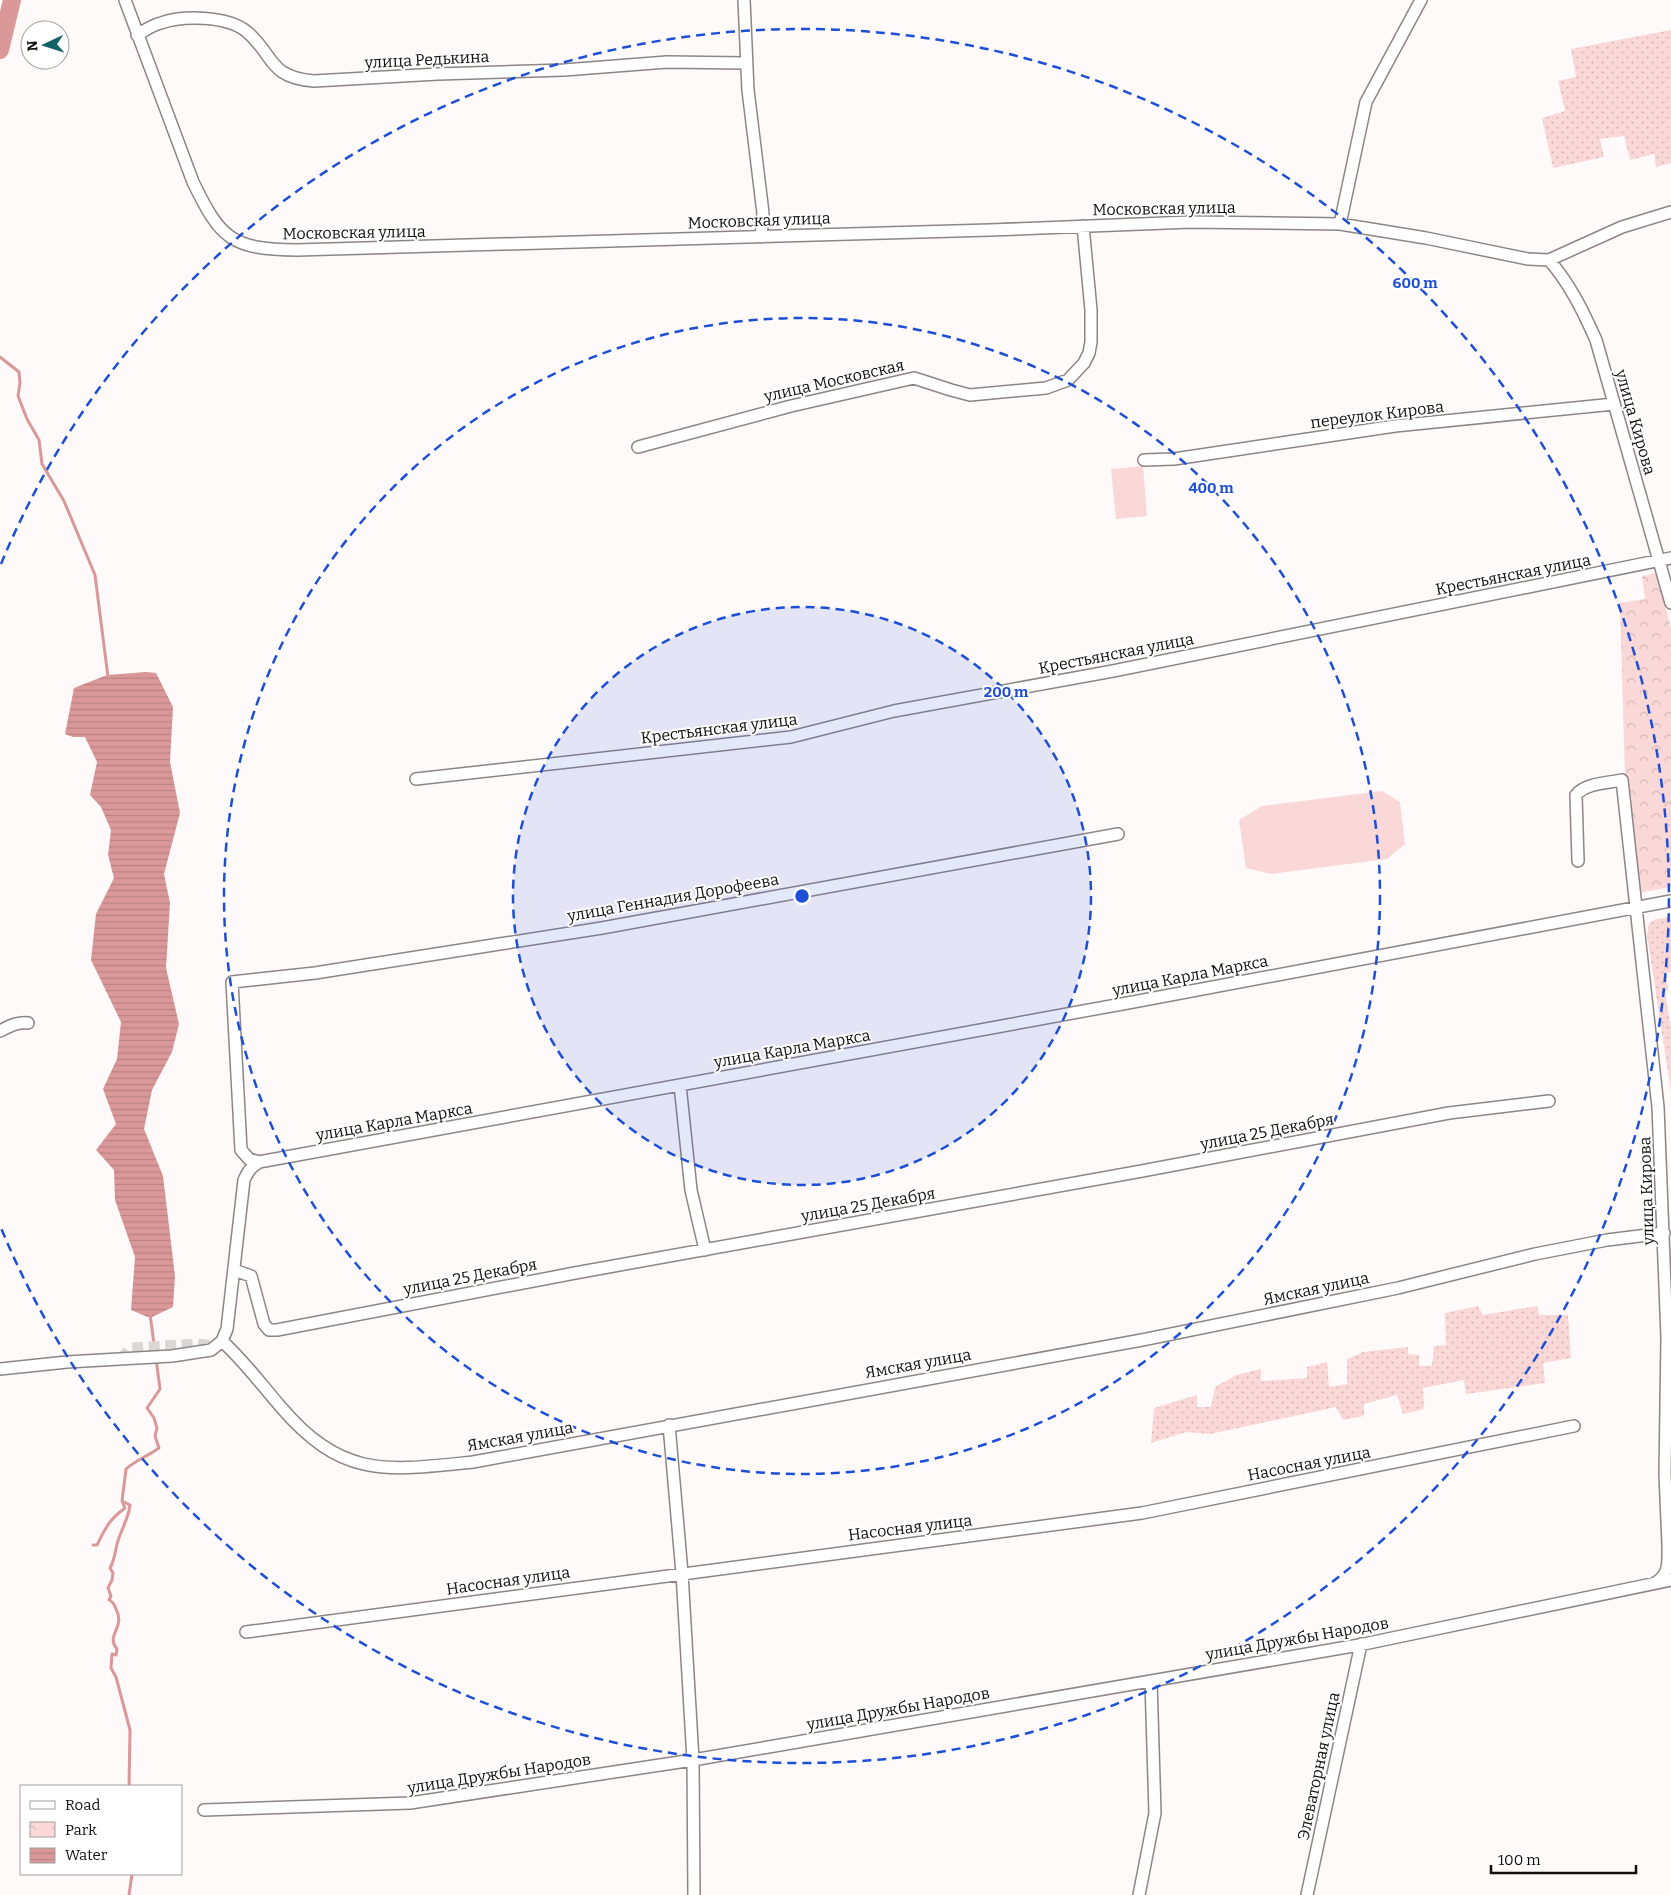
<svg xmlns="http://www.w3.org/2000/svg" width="1671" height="1895" font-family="Bitter,serif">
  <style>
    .grass { fill: url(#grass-dots) }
    .park { fill: url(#park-crowns) }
    .pitch { fill: #fbd8d8 }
    .water { fill: url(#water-rules) }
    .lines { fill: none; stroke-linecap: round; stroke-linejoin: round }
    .stream { stroke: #da9899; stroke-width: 3 }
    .river { stroke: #da9899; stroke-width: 18 }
    .minor-tunnel { stroke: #dbd7d7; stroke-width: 11; stroke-dasharray: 11 5.5; stroke-linecap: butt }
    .minor-casing { stroke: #8e8585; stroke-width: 14 }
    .minor { stroke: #fff; stroke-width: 11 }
    .ring { fill: none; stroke: #1d4ed8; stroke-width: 2.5; stroke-dasharray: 9 6 }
    .labels { text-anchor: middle; stroke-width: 4; stroke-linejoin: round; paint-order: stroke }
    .street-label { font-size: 16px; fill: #120f0f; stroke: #fff }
    .centre { fill: #1d4ed8; stroke: #fff; stroke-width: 2.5 }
    .ring-label { font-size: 15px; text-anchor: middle; font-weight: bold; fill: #1d4ed8; stroke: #fff; stroke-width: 4; stroke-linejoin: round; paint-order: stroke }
  </style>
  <defs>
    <pattern id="grass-dots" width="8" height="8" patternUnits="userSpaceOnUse" patternTransform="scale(1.25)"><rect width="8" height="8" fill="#fbd8d8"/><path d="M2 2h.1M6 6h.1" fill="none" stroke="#d6b8b8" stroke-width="1.8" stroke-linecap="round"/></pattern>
    <pattern id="park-crowns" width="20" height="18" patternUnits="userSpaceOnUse" patternTransform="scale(1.25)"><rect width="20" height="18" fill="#fbd8d8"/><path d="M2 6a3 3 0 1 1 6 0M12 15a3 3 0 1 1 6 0" fill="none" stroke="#d6b8b8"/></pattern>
    <pattern id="water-rules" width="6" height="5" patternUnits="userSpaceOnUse" patternTransform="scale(1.25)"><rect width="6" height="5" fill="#da9899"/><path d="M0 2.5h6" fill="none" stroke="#ba8283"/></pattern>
  </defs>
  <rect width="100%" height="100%" fill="#fefafa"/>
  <path class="grass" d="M1671,30V163L1656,167L1654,154L1630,160L1624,136L1600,139L1604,157L1553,168L1542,118L1565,111L1558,81L1576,77L1571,49Z
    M1671,917V972L1666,973L1668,990L1665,992L1671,1027V1092L1647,935L1649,923L1657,919Z
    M1478,1306L1483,1315L1537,1306L1539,1315H1568L1571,1358L1543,1363L1545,1383L1466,1394L1464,1380L1423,1388L1424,1409L1403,1414L1397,1395L1364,1404V1416L1343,1420L1336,1407L1210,1434L1186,1432L1151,1443L1154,1408L1197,1395V1407H1211L1215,1387L1236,1375L1261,1369V1381L1307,1378V1367L1327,1362L1329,1387L1347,1384V1359L1363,1352L1408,1347V1354L1419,1355V1366H1432L1434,1346L1446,1345L1445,1313Z"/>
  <path class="park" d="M1656,573L1671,627V887L1638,893L1625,780L1620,603L1645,599L1642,576Z"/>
  <path class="pitch" d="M1143,466L1147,516L1116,519L1111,469Z
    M1382,791L1400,802L1405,844L1387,859L1271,874L1246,868L1239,820L1262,806Z"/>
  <path class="water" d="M146,672L156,673L173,707L170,762L180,813L164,874L170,903L166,968L179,1024L172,1052L152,1090L144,1129L163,1176L175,1276L173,1307L150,1318L131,1310L135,1257L115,1200L114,1170L96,1150L116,1124L103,1089L117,1059L121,1022L91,960L96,914L114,878L108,855L111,830L101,807L90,795L97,762L85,737H73L65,734L74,688L107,675Z"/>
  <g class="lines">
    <path class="stream" d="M0,357L19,372L20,383L18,396L27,419L39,440L42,464L64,501L95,575L108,677
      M93,1545H97C106,1527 109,1520 125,1508L122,1501
      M129,1786L130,1730L116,1677L111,1668L112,1654L116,1655L117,1649C105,1635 126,1628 116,1609C114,1604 113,1602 109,1600L111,1596L108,1588L112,1580L113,1573L110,1568C116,1558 115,1546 120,1535C124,1525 129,1515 130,1505L122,1501L126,1469C136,1460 148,1456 159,1448L155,1436L157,1428L154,1418L147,1408L160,1389L150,1314
      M129,1895L132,1874"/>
    <path class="river" d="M0,50L12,0"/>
    <path class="minor-tunnel" d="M120,1359L132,1348L197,1344L216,1346"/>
    <g class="minor-casing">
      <path id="minor" d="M125,0L193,182C221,240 232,249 297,250L990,230L1190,222L1340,224L1426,238L1528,259L1549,260L1622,227L1671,212
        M744,0L748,90L763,213L761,237
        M137,35C144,31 152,25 161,23C183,15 227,16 246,31C275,55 267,77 314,81L438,74L564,70L667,62L745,63
        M1340,224L1366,102L1421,0
        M1549,260C1570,284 1583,311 1596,340L1671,603
        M638,447L791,406L914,378L951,390L970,395L1046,388L1068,380L1084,363L1089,353L1091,342V310L1083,226
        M1144,460L1174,459L1395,426L1614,404
        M416,779L791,737L894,711L1113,671L1671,558
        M1578,861L1576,795C1585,783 1608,783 1622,780L1658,1107L1667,1337L1665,1474L1668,1544L1671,1554
        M0,1031C10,1026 16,1022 28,1023
        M680,1085L691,1190L705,1250
        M259,1162L249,1159L241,1150L232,982L315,973L602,928L1118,834
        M234,1270L251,1276L264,1324L269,1330H277L575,1273L1142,1171L1449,1113L1549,1101
        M222,1341C245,1362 260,1383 280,1406C342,1479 386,1471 473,1462L1142,1340L1398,1288L1535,1254L1607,1240L1664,1233
        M0,1369L67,1362L172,1356L211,1350L222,1341L227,1329L244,1180C248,1171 251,1167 259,1162L1133,1002L1671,901
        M669,1425L682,1573L693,1760L694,1895
        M1655,1583C1670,1575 1668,1561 1668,1546
        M246,1632L1142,1513L1574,1426
        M204,1810L410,1803L693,1760L1359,1645L1671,1580
        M1139,1895L1155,1813L1151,1681
        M1307,1895L1361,1644"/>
    </g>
    <use href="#minor" class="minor"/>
  </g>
  <circle cx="802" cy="896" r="289" fill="#1d4ed8" fill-opacity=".12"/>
  <g class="ring">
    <circle cx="802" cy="896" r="289"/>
    <circle cx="802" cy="896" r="578"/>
    <path d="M1 564A867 867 0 1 1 1 1228"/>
  </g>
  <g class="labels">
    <g class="street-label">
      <text transform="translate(427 59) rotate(-3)" y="6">улица Редькина</text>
      <text transform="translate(1164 208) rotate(-1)" y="6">Московская улица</text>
      <text transform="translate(759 220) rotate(-2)" y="6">Московская улица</text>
      <text transform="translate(354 232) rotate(-1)" y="6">Московская улица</text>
      <text transform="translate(834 380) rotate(-13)" y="6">улица Московская</text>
      <text transform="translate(1377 414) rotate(-7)" y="6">переулок Кирова</text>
      <text transform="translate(1636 422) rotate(74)" y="6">улица Кирова</text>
      <text transform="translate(1513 574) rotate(-11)" y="6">Крестьянская улица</text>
      <text transform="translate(1116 653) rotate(-11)" y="6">Крестьянская улица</text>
      <text transform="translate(719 728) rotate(-7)" y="6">Крестьянская улица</text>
      <text transform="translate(673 897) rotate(-10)" y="6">улица Геннадия Дорофеева</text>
      <text transform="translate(1190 975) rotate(-11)" y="6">улица Карла Маркса</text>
      <text transform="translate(792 1048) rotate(-10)" y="6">улица Карла Маркса</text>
      <text transform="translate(394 1121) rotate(-10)" y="6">улица Карла Маркса</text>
      <text transform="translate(1267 1131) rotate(-11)" y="6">улица 25 Декабря</text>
      <text transform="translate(1646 1191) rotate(-92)" y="6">улица Кирова</text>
      <text transform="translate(868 1204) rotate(-10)" y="6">улица 25 Декабря</text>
      <text transform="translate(470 1276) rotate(-11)" y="6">улица 25 Декабря</text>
      <text transform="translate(1316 1288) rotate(-12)" y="6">Ямская улица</text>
      <text transform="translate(918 1363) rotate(-10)" y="6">Ямская улица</text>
      <text transform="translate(520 1436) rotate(-10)" y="6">Ямская улица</text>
      <text transform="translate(1309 1463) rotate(-11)" y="6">Насосная улица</text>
      <text transform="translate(910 1527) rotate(-7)" y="6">Насосная улица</text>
      <text transform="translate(508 1580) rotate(-8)" y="6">Насосная улица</text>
      <text transform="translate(1297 1638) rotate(-10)" y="6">улица Дружбы Народов</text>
      <text transform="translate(898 1708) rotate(-10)" y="6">улица Дружбы Народов</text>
      <text transform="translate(1318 1766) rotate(-78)" y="6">Элеваторная улица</text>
      <text transform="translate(499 1773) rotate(-9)" y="6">улица Дружбы Народов</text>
    </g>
  </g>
  <circle cx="802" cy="896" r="8" class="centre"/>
  <g class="ring-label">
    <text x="1415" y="288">600 m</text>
    <text x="1211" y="493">400 m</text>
    <text x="1006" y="697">200 m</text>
  </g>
  <rect x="20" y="1785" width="162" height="90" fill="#ffffff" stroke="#a09f9f"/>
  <rect x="30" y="1801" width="25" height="8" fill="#ffffff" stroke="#a09f9f"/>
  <text x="65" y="1810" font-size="15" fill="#120f0f">Road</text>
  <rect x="30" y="1822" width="25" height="15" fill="url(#park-crowns)" stroke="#a09f9f"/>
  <text x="65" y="1835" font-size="15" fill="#120f0f">Park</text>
  <rect x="30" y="1848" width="25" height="15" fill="url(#water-rules)" stroke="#a09f9f"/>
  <text x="65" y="1860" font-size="15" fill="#120f0f">Water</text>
  <g transform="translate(45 45) rotate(266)"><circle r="24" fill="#ffffff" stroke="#a09f9f"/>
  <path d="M0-4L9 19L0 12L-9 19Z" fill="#106264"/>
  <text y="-8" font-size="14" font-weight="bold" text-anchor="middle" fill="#120f0f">N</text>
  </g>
  <path d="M1491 1865v8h145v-8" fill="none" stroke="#120f0f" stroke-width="2.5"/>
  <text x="1498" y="1865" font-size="15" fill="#120f0f" stroke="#ffffff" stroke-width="4" paint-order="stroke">100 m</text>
</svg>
